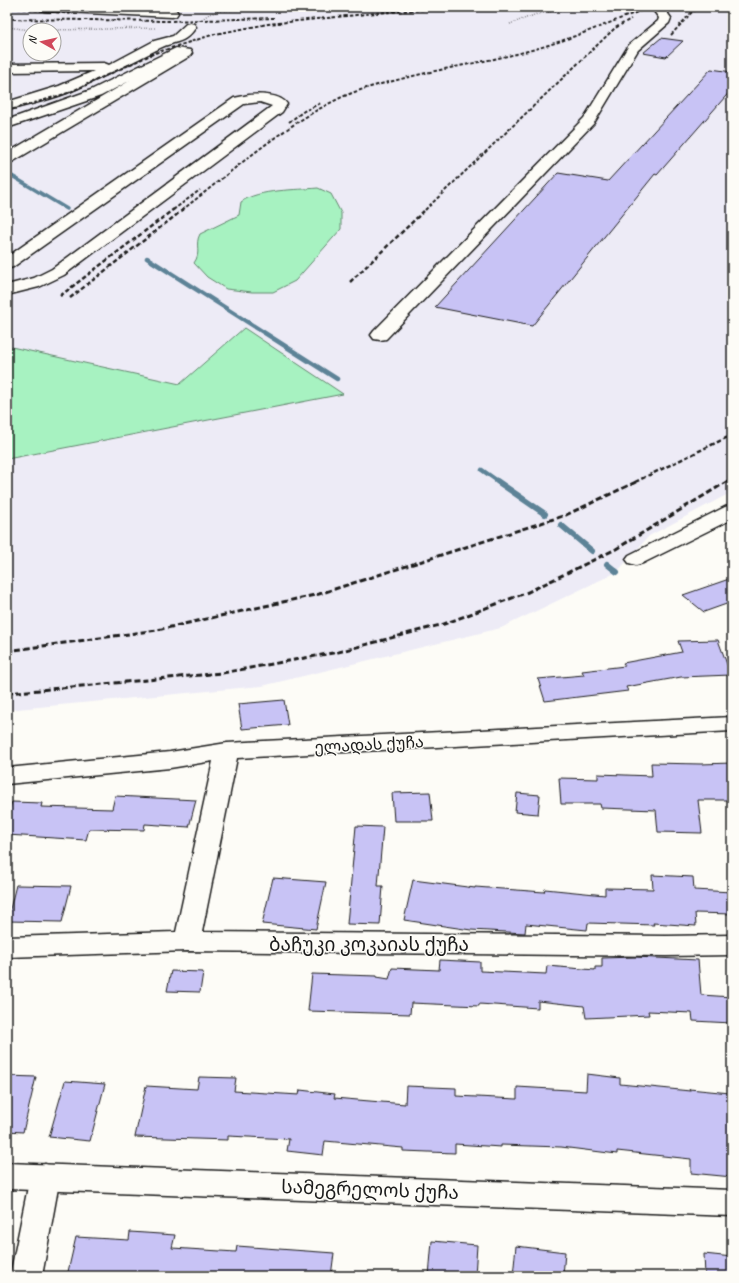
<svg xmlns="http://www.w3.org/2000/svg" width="739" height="1283" font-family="Caveat,'Noto Sans Georgian',sans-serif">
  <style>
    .built { fill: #edebf6; fill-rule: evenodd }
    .green { fill: #a7f2c1; stroke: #62876e }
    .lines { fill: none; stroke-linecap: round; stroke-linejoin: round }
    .stream-far2 { stroke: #5d8397; stroke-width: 3.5 }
    .stream-far1 { stroke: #5d8397; stroke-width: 4.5 }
    .stream { stroke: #5d8397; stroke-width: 6 }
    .building { fill: #c8c3f5; stroke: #1c1c1c }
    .minor-casing { stroke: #1c1c1c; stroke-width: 3 }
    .major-casing { stroke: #1c1c1c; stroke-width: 3 }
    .path { stroke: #1c1c1c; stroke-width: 1.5; stroke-dasharray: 0.5 2; stroke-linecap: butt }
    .minor { fill: #fdfcf7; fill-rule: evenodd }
    .major { fill: #fdfcf7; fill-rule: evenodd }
    .rail-far2 { stroke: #1c1c1c; stroke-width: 2; stroke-dasharray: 3.5 2; stroke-linecap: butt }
    .rail-far1 { stroke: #1c1c1c; stroke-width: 2.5; stroke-dasharray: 4.5 2.5; stroke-linecap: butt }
    .rail { stroke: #1c1c1c; stroke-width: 3; stroke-dasharray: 6 3; stroke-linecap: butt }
    .labels { text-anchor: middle; stroke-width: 3; stroke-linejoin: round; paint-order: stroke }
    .street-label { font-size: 16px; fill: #1c1c1c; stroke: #fdfcf7 }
    .near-street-label { font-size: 19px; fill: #1c1c1c; stroke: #fdfcf7 }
  </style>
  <rect width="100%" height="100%" fill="#fdfcf7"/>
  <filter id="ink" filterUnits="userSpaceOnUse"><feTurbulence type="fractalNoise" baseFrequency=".025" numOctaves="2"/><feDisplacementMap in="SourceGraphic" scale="8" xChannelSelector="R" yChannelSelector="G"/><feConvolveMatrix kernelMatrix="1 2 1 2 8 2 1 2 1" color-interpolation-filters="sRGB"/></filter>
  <g filter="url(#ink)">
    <path class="built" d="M7,7H732V492L649,536L617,572L501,628L262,686L7,710V459L343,394L244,328L180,384L7,346ZM30,30H54V54H30Z"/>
    <path class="green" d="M318,188L331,194L341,213V229L295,281L273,292H252L226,289L207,277L194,263C202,252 194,245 200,234L239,215L241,202C258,189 297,190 318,188Z
      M244,328L343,394L7,459V346L180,384Z"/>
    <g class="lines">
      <path class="stream-far2" d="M7,173L67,209"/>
      <path class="stream-far1" d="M147,258L337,379
        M482,470L499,482"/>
      <path class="stream" d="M497,481L545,514
        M561,525L592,551
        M607,564L617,572"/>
    </g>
    <path class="building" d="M661,38L683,41L666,57L643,53Z
      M711,69L732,72V89L657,175L655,174L532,326L435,307L558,173L608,181Z
      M732,578V602L704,612L683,595Z
      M718,640L731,675L681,677L626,687L628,691L545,701L538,679L584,675L582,671L625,666L623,663L682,652L678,641Z
      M284,700L288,725L242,729L238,704Z
      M651,763L701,764L732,763V800H698L702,833L658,832L656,810L601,808L600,804H561L559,778L598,779V774L652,776Z
      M430,792L433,821H394L392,793Z
      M517,793L540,795L538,814L515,812Z
      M115,796L196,800L189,827L145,824L144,830L89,829L86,840L7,835V815L12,802L42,803L41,807L112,809Z
      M356,826L383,827L378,886H383L380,925L347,924Z
      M652,875L693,877L694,890L732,892V914L695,913L696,926L653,923L654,925L588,923L587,930L526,924L525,933L471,930L404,920L413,880L475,888V887L544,892L545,889L605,895V888L653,889Z
      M273,878L326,882L316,929L262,924Z
      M16,885L71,886L62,922L7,921Z
      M635,957L698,960L701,995L732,997V1023L693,1021L692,1013L648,1011L649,1015L586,1018L584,1006L538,1001V1008L479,1004V1006L411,1003L410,1014L308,1011L312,974L377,976V977L389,979L392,968L439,970L440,960L480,962V971L546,974L547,966L595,970V967H602V958Z
      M171,971L203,972L200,992L167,991Z
      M587,1074L620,1078V1084L690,1091L689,1089L730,1093L732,1177L691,1173V1159L617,1151V1154L561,1147L501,1145V1147L455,1144V1153L403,1151V1148L325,1141L323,1155L287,1151L289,1139L228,1136V1140L135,1137L146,1086L197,1089L199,1077L236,1078L234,1091L299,1095L300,1090L335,1094L334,1098L405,1104L406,1086L456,1088V1096L517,1099V1087L586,1091Z
      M7,1076L36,1077L23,1132L7,1131Z
      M65,1081L105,1084L90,1141L49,1137Z
      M130,1232L175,1235L172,1248L236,1252L237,1246L334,1253L331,1276H67L76,1237L129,1240Z
      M432,1241L477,1245L475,1276H429Z
      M516,1246L565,1252L563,1276H513Z
      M704,1254L732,1257V1276H705Z"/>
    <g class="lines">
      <g class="minor-casing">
        <path id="minor" d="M38,7H120L172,9L176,10L178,13L176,16L172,17L44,11L40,9Z
          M651,7H663L671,18L669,23L638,50L594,123L386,339L380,340L374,339L371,335L374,331L584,118L629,45L658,21L659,18Z
          M190,23L194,24L196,27C184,45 176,40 160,48C130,63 100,79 69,92C49,100 28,105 7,110V102L59,86L94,71L7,72V64L104,63L109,65L154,41L173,36L186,24Z
          M176,48L190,50L192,53L190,56L12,162L7,163V153L131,80L101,96L7,128V120L91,90Z
          M249,95C260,94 280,94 287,104L282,112L64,275L39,287L7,295V285L34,278L52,269L272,106L260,102L244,104L13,267L7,269V257L234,98Z
          M732,505V519L643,563L636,565L629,563L626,559L629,555L725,507Z
          M732,717V731L237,758L202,932L666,936L732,935V955L666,956L187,951L7,957V937L176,932L213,761L170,768L7,784V768L170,752L227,743Z
          M45,1164L56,1168L60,1177L42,1276H10L30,1177L34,1168Z"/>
      </g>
      <g class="major-casing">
        <path id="major" d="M7,1163L732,1190V1216L7,1189Z"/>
      </g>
      <path class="path" d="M202,19L209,14L220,11L296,7
        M510,24L537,14L583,7
        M7,27L30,30
        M54,30L155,28"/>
      <use href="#minor" class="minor"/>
      <use href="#major" class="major"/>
      <path class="rail-far2" d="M7,7L73,14
        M7,19L168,21L274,18
        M671,35L692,12L701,7
        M7,111L68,93L155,53L215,34L268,24L376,13L463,7
        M289,122L304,111L321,103
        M173,210L200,190
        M182,210C233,171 282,126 340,98C359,89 381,84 401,79C443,68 486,62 528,51C570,40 610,22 651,7
        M425,210L615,28L631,19"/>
      <path class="rail-far1" d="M350,282L426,209
        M60,296L174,209
        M70,298L184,209
        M635,482L732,435
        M726,482L732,478"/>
      <path class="rail" d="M7,651L157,630L319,594L566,515L638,481
        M7,693L222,673L338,652L444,624L528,592L616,549L728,481"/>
    </g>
  </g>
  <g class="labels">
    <g class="street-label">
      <text transform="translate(369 744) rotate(-3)" y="6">ელადას ქუჩა</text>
    </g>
    <g class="near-street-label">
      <text x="369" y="951">ბაჩუკი კოკაიას ქუჩა</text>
      <text transform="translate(370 1189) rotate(2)" y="7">სამეგრელოს ქუჩა</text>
    </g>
  </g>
  <rect width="739" height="1283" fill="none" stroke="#fdfcf7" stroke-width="24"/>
  <rect x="12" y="12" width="715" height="1259" fill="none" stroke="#1c1c1c" stroke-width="1.5" filter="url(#ink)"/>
  <g transform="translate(42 42) rotate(278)"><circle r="19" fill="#fdfcf7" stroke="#a3a29f"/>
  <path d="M0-3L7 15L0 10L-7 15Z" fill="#d1495b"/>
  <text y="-6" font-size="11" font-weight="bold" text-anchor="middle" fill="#1c1c1c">N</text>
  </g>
</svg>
